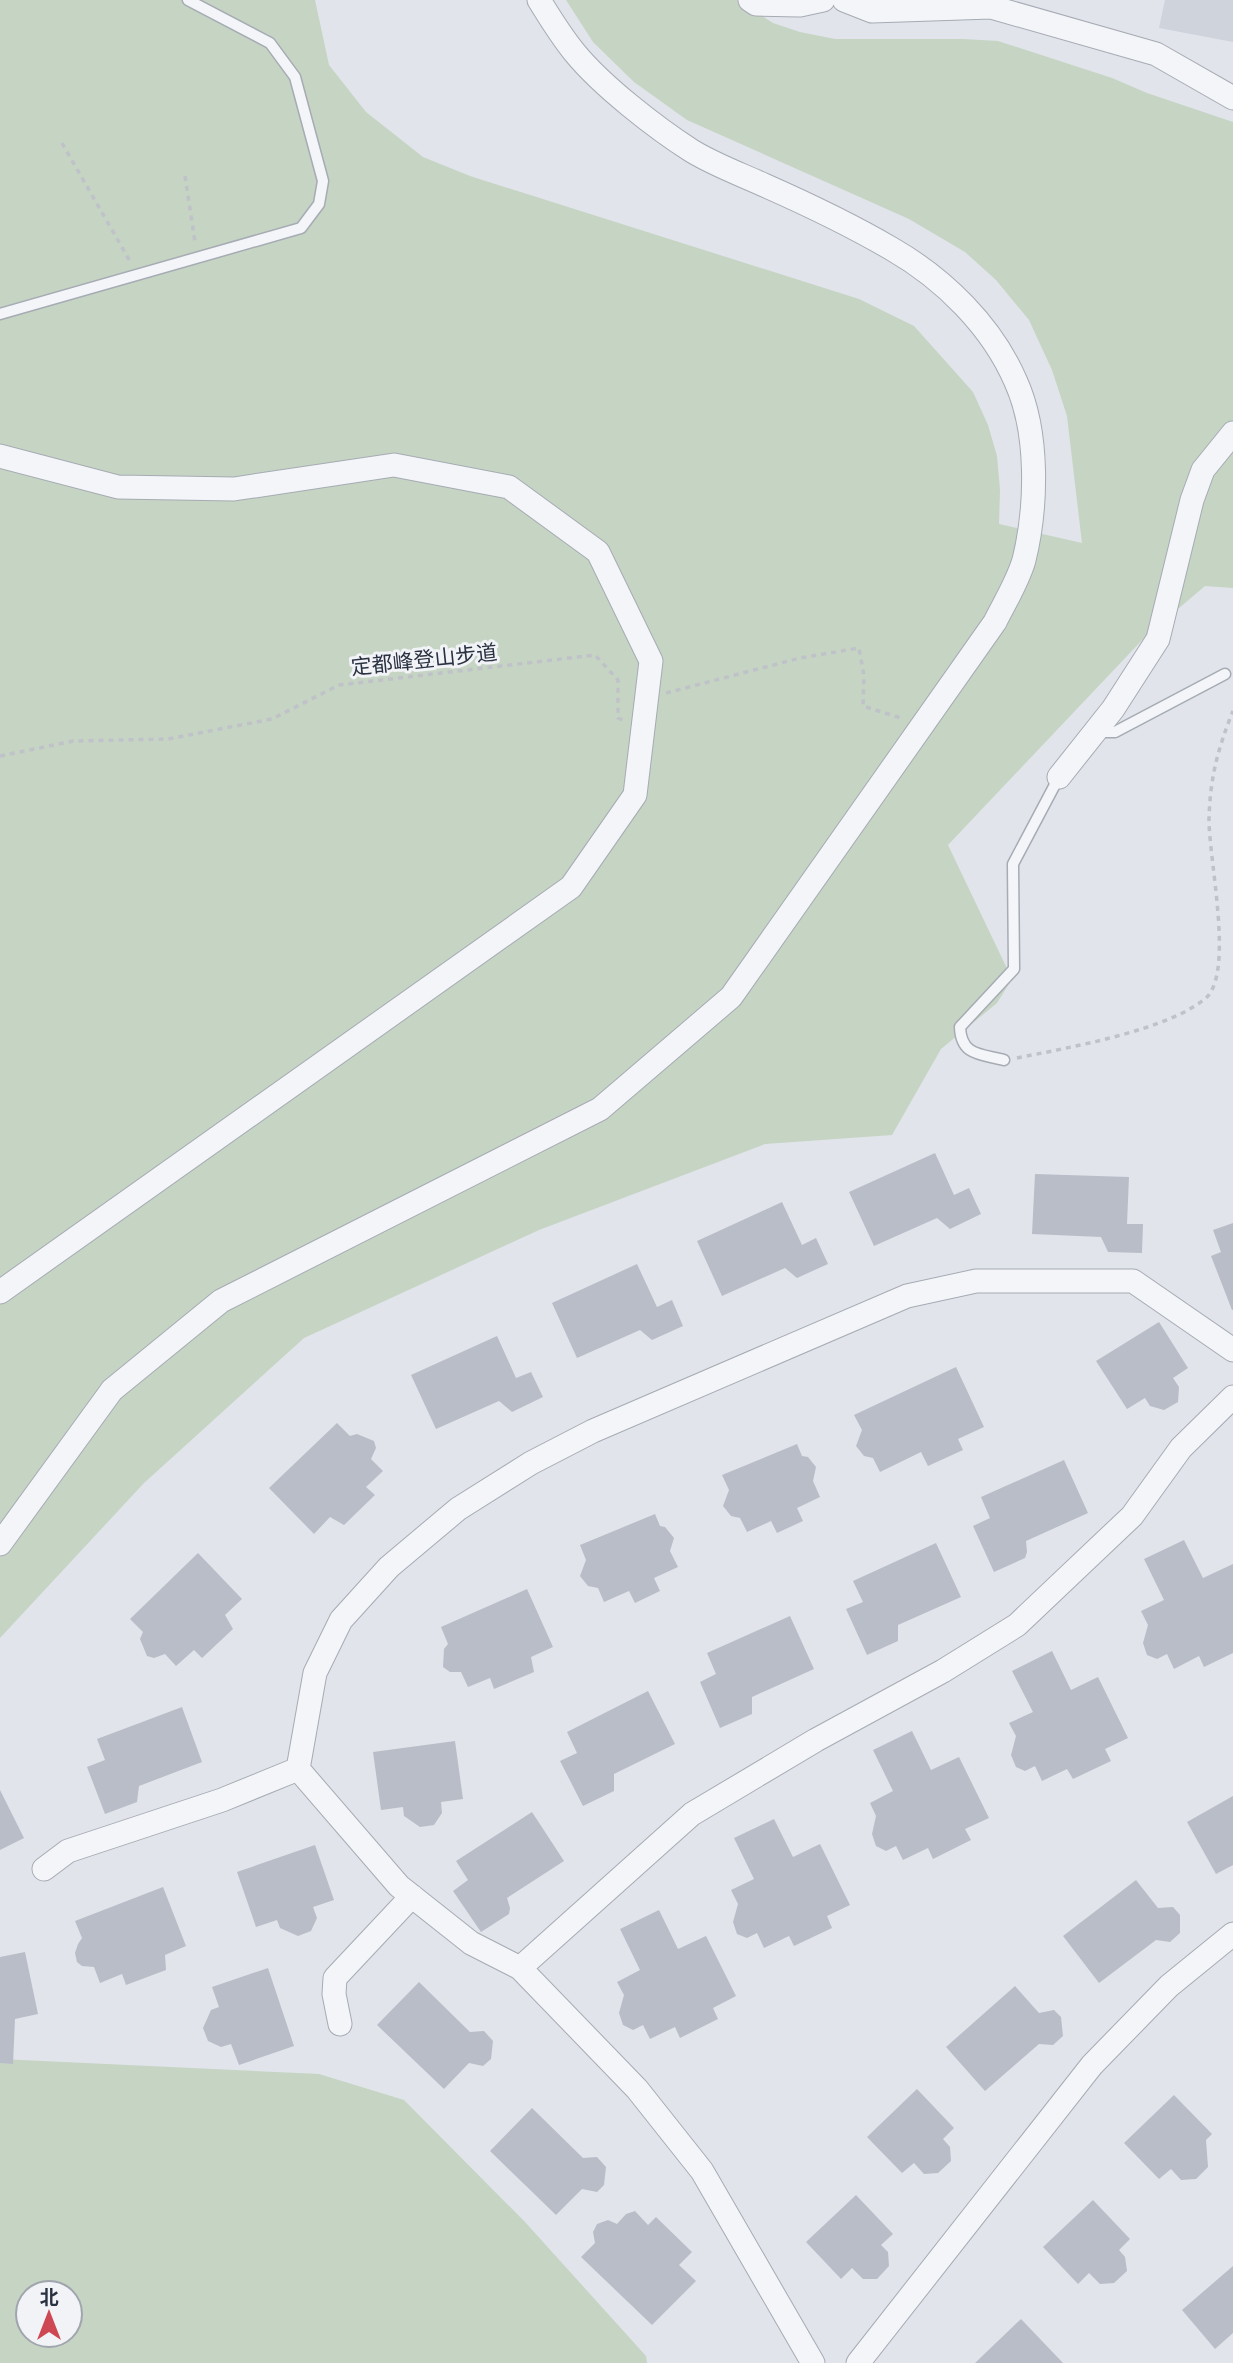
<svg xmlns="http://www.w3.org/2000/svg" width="1233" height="2363" font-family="'Titillium Web','Noto Sans SC',sans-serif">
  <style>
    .built { fill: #cfd3dc }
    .green { fill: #c6d4c3; fill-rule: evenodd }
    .building { fill: #b9bdc7 }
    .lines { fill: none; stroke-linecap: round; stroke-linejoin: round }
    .lane-casing { stroke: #a6abb4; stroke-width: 13 }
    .street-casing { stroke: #a6abb4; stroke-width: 25 }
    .path { stroke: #bfc2c8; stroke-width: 3.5; stroke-dasharray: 5 5; stroke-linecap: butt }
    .lane { stroke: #f4f5f8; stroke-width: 10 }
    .street { stroke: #f4f5f8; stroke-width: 23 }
    .labels { text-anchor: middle; stroke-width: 6; stroke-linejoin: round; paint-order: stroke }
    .street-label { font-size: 21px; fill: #2a3141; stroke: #f1f3f7 }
  </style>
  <rect width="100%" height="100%" fill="#e1e4ea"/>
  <path class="built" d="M1165,0H1233V42L1159,28Z"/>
  <path class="green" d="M0,0H315L329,65L366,112L423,157L470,176L859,299L914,326L973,392L988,425L997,456L1000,490L999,524L1082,543L1067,416L1052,370L1029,320L996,280L965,252L909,219L687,120L634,82L593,42L566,0H737L773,23L800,32L835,39H963L998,41L1112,78L1147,93L1233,122V588L1205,586L1145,637L948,845L1012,979L997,1003L941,1049L892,1135L765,1144L539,1230L304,1338L144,1483L0,1638Z
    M0,2059L319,2074L404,2100L525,2222L646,2356L647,2363H0ZM28,2293H70V2335H28Z"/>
  <path class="building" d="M935,1153L954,1195L969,1188L981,1214L950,1229L937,1218L874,1246L849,1192Z
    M1035,1174L1129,1177L1127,1224H1143L1142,1253L1108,1252L1101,1237L1032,1234Z
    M782,1202L802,1245L816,1238L828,1264L797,1278L785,1268L722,1296L697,1241Z
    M1233,1223V1310H1232L1211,1256L1221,1252L1213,1230Z
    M637,1264L657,1307L672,1300L683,1326L652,1340L640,1330L577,1358L552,1303Z
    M1159,1322L1188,1368L1173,1378L1179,1387L1178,1402L1164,1410L1150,1406L1145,1398L1127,1409L1096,1361Z
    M497,1336L516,1378L531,1372L543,1397L512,1412L499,1401L436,1429L411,1375Z
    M956,1367L984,1427L958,1439L963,1450L928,1466L921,1452L880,1472L873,1458L864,1456L856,1446L862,1430L854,1415Z
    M337,1423L350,1436L357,1434L374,1441L376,1448L371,1459L383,1471L366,1487L375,1495L344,1525L330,1517L314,1534L269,1488Z
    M797,1444L802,1456L808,1457L816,1467L813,1481L820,1497L797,1508L803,1521L777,1533L771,1521L747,1532L740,1518L731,1516L723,1506L729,1490L722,1475Z
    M1064,1460L1088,1513L1026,1541L1027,1552L1025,1558L994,1572L973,1526L990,1518L981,1497Z
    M655,1514L660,1526L665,1527L674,1538L670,1551L678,1567L654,1578L660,1591L635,1603L629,1591L604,1602L598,1588L588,1586L580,1576L586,1560L580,1545Z
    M1184,1540L1203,1578L1233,1564V1653L1204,1667L1199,1656L1174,1669L1167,1654L1157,1659L1147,1655L1143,1643L1148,1625L1141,1611L1164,1600L1144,1559Z
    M936,1543L961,1597L898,1625V1641L867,1655L846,1609L863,1602L853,1581Z
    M198,1553L242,1599L225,1615L233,1629L202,1658L194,1650L176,1666L165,1654L154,1658L147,1656L140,1639L143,1632L130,1619Z
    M527,1589L553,1647L531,1657L534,1672L494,1689L490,1678L468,1687L461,1672H450L443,1667L444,1649L448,1644L441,1627Z
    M790,1616L814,1669L752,1697V1714L720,1728L700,1682L716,1674L707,1653Z
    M1052,1651L1071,1690L1098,1677L1128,1738L1105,1749L1111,1761L1073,1779L1067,1769L1042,1781L1035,1766L1025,1771L1016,1767L1011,1755L1016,1736L1009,1723L1033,1712L1012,1671Z
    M648,1691L675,1744L614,1774V1791L583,1806L560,1761L577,1753L567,1732Z
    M182,1707L202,1762L139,1786L137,1802L105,1814L87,1767L105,1760L97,1739Z
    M912,1731L931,1770L959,1757L989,1818L965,1829L971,1840L933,1859L928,1848L903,1860L896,1846L886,1851L876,1846L872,1834L876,1816L870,1803L893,1791L873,1750Z
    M455,1741L463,1799L441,1802L442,1813L434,1825L420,1827L404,1816L403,1807L381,1810L373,1752Z
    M0,1790L24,1838L0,1850Z
    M1233,1796V1865L1216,1874L1187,1822Z
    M532,1812L564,1861L507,1898L510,1908L509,1914L481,1932L453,1891L468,1880L456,1861Z
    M774,1819L793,1857L820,1844L850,1905L827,1916L832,1928L794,1946L789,1936L764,1948L757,1933L747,1938L737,1934L733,1922L738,1904L731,1890L754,1879L734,1838Z
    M315,1845L334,1900L313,1907L317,1918L311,1931L298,1936L280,1928L277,1920L256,1927L237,1872Z
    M1136,1880L1158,1908L1173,1907L1180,1915V1933L1170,1942L1156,1940L1099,1983L1063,1936Z
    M163,1887L186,1946L165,1955L166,1970L126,1985L122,1974L100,1983L94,1967L82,1966L77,1962L75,1953L78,1944L82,1938L75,1921Z
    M659,1910L678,1949L706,1936L736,1996L713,2008L718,2019L680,2038L675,2027L650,2039L643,2025L633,2030L623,2025L619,2013L624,1995L617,1982L640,1970L620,1929Z
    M25,1952L38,2014L15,2019L13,2064L0,2063V1957Z
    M268,1968L294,2046L239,2065L231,2044L221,2047L208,2041L203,2028L211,2010L219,2007L212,1987Z
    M419,1982L470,2032L484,2031L493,2041L491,2059L483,2066L469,2063L444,2089L377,2025Z
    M1015,1986L1039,2013L1054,2010L1061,2017L1063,2036L1053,2045L1039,2044L985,2091L946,2047Z
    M917,2089L954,2128L943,2139L950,2147L951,2161L938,2173L924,2174L914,2163L902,2173L867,2137Z
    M1174,2095L1212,2134L1206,2140L1208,2167L1196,2179L1181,2180L1171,2169L1159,2179L1124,2143Z
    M532,2108L583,2158L597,2157L606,2167L604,2185L597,2192L582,2189L556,2215L490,2151Z
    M856,2195L893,2234L881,2245L888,2252L889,2266L877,2279H863L852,2268L841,2279L806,2242Z
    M1093,2200L1130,2239L1119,2250L1125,2257L1127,2271L1114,2283L1100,2284L1089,2273L1078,2284L1043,2247Z
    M635,2211L648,2225L656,2217L692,2252L679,2265L696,2281L652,2325L581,2257L595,2243L593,2232L597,2224L608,2220L617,2224L626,2214Z
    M1233,2266V2333L1215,2349L1182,2310Z
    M1021,2319L1063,2363H975Z"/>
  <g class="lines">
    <g class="lane-casing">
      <path id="lane" d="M0,314L301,228L319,204L323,181L295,77L270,43L188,0
        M1097,732H1115L1225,674
        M1004,1060C981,1054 961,1056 960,1027L1014,969L1013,864L1059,777"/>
    </g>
    <g class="street-casing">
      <path id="street" d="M750,0L756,4L800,5L823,0
        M844,0L872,11L991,7L1156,54L1233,98
        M0,456L118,487L234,489L394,465L509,487L598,552L651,661L635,795L571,887L0,1292
        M1059,777L1113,709L1158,639L1192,500L1203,470L1233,433
        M0,1544L112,1390L221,1301L600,1109L731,997L995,622C1005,602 1018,581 1024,560C1037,507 1039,433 1016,382C992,326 944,279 892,249C851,225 807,204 764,185C740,174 715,165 692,151C656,128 602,86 575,53C561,36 550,18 539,0
        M44,1869L68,1851L222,1800L298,1769
        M520,1968L692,1814L816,1740L943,1671L1017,1625L1132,1516L1181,1448L1233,1397
        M340,2024L334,1994L335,1978L412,1896
        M813,2363L702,2171L637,2089L520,1968L471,1943L399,1886L298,1769L315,1673L341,1620L389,1567L458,1509L531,1463L593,1431L907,1296L976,1281H1133L1233,1350
        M858,2363L1092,2065L1169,1986L1233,1934"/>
    </g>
    <path class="path" d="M62,143L131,263
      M185,176L195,242
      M666,693L800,658L859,648L864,676L863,706L901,718
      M0,756L73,741L168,739L272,719L339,685L595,655L618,680V718L625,721
      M1017,1058C1066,1048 1172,1030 1208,996C1233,966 1209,861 1209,819C1210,778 1218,748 1233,711"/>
    <use href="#lane" class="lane"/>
    <use href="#street" class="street"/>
  </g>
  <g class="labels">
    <g class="street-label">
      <text transform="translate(424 660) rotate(-6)" y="7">定都峰登山步道</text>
    </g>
  </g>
  <g transform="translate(49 2314)"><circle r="33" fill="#f1f3f7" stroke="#a1a5ae" stroke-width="2"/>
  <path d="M0-5L12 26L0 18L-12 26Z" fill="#cd4853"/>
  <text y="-10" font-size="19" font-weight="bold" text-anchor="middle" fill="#2a3141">北</text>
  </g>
</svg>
